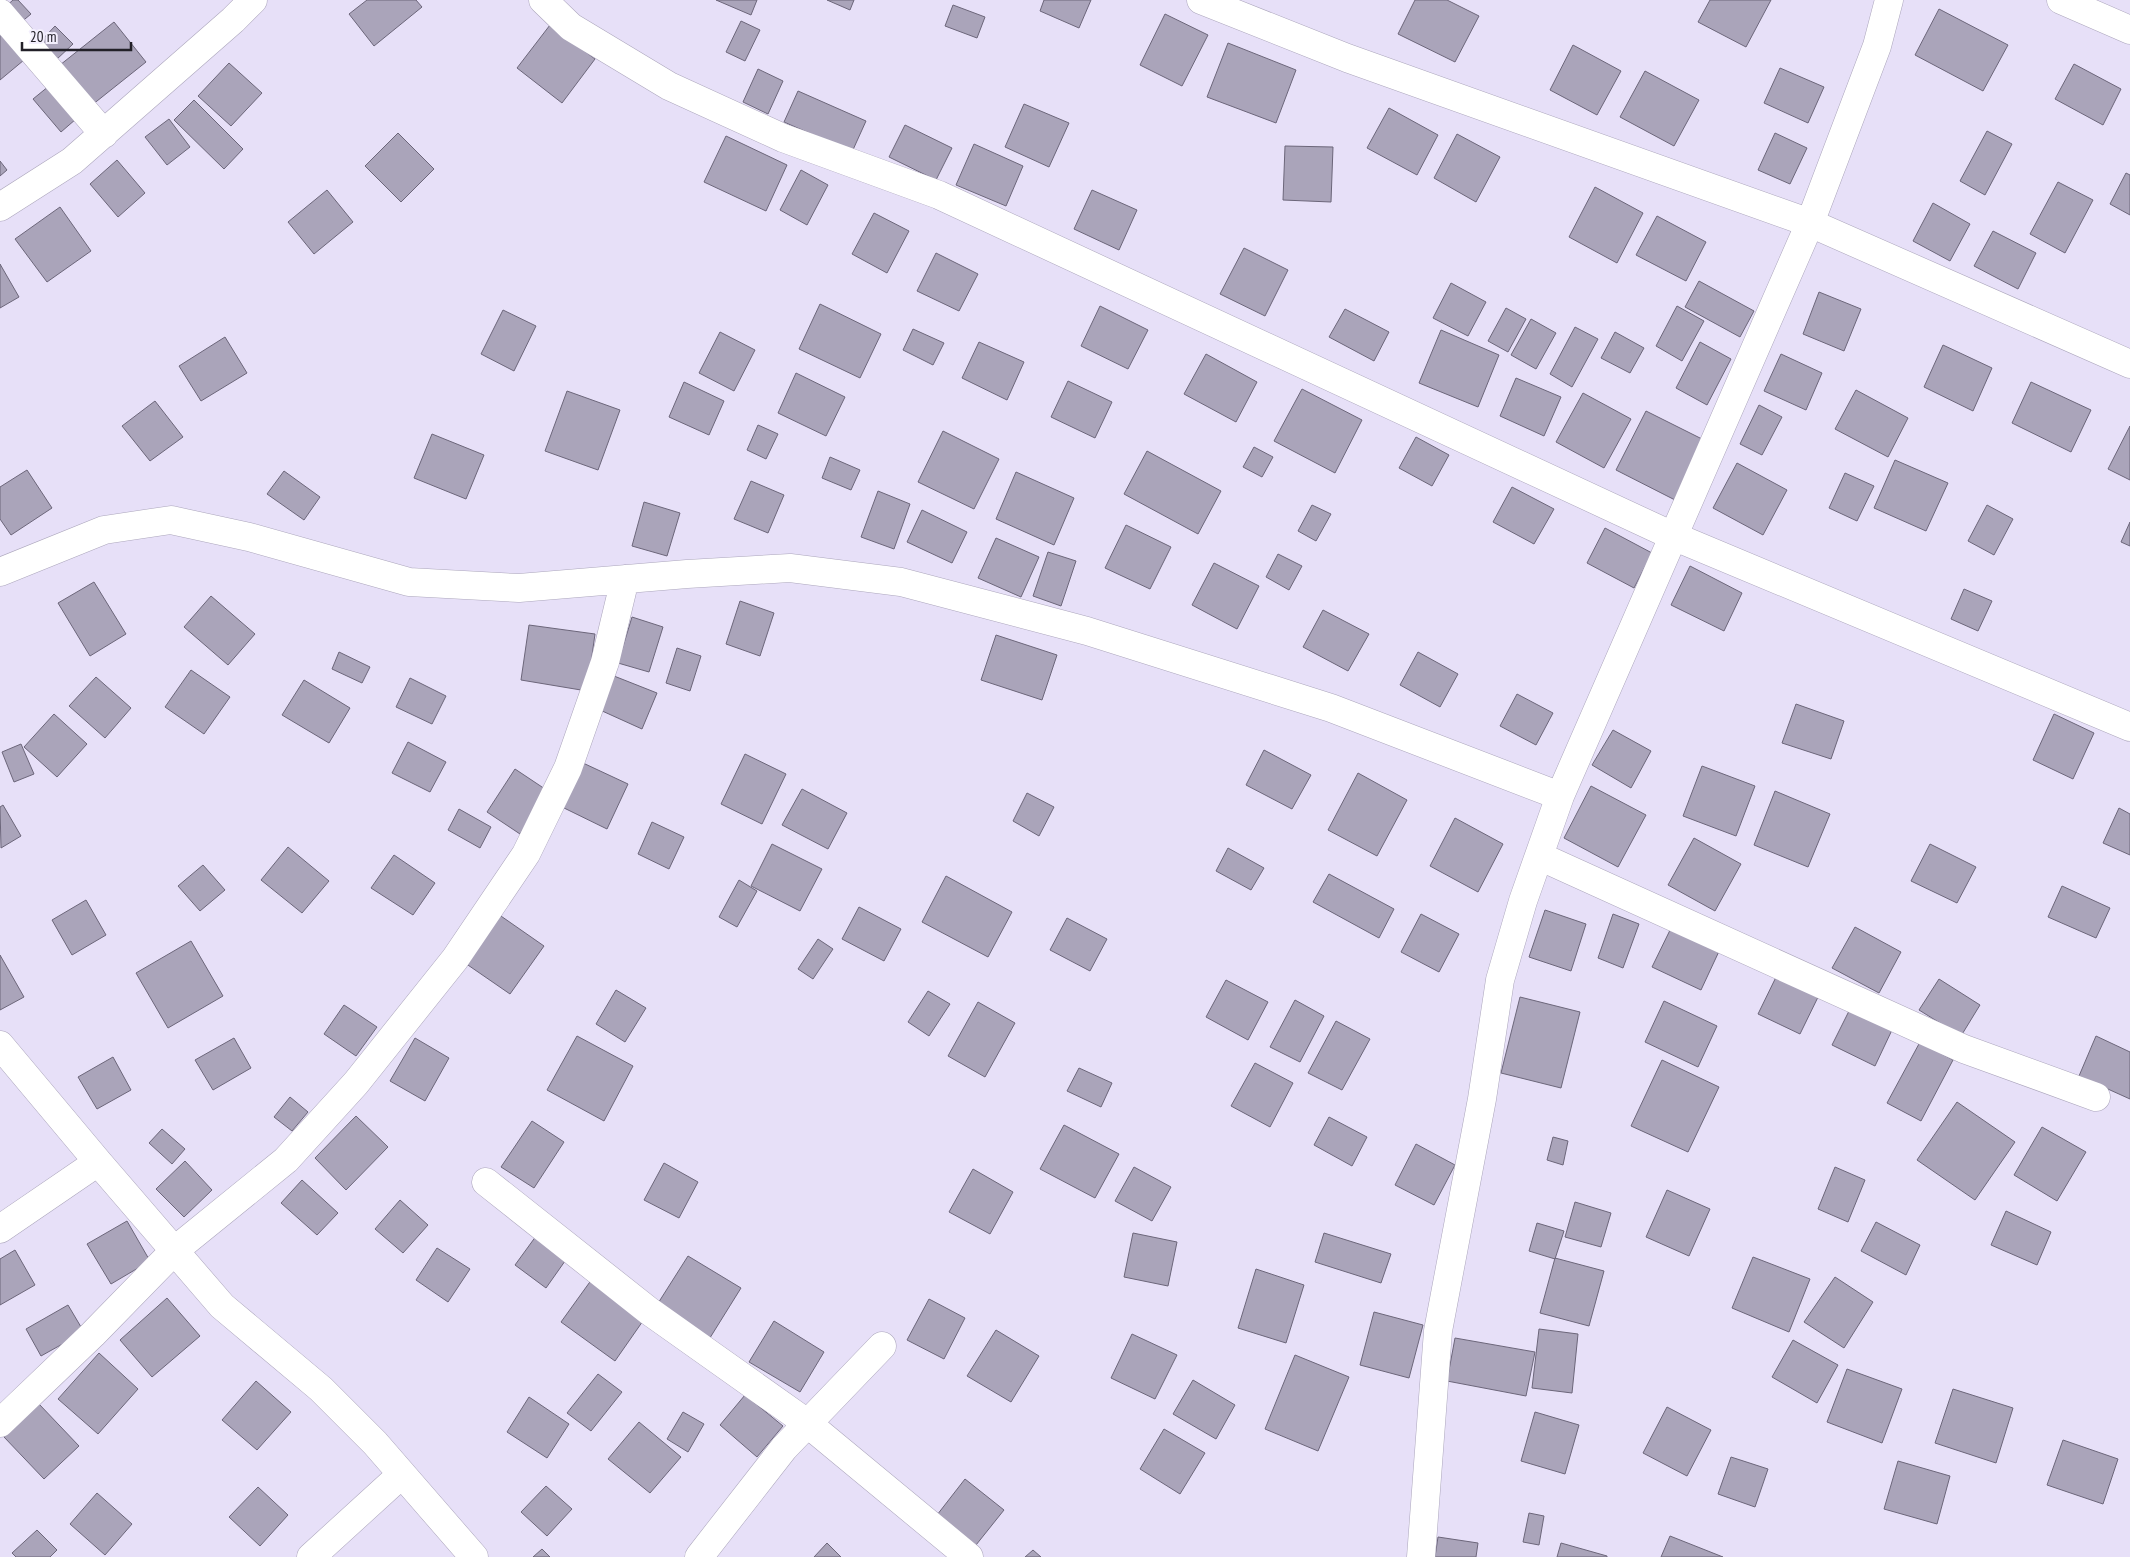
<svg xmlns="http://www.w3.org/2000/svg" width="2130" height="1557" font-family="'PT Sans Narrow',sans-serif">
  <style>
    .building { fill: #aaa4ba; stroke: #6c667a }
    .lines { fill: none; stroke-linecap: round; stroke-linejoin: round }
    .minor-casing { stroke: #aca6bc; stroke-width: 29 }
    .minor { stroke: #fff; stroke-width: 28 }
  </style>
  <rect width="100%" height="100%" fill="#e7e0f8"/>
  <path class="building" d="M13,0H18L31,14L19,24L4,8Z
    M367,0H416L422,7L374,46L349,14Z
    M716,0H757L751,15Z
    M827,0H854L850,10Z
    M1044,0H1091L1079,28L1040,11Z
    M1415,0H1447L1479,16L1455,62L1398,34Z
    M1710,0H1771L1746,47L1698,22Z
    M953,5L985,17L977,38L945,26Z
    M1939,9L2008,45L1983,91L1915,55Z
    M1165,14L1208,35L1182,86L1140,65Z
    M741,21L760,30L745,61L726,52Z
    M114,22L146,62L92,105L60,65Z
    M550,25L595,59L562,103L517,68Z
    M55,26L73,44L56,60L39,43Z
    M0,32L24,60L0,80Z
    M1228,43L1296,70L1276,123L1207,97Z
    M1573,45L1621,71L1597,115L1550,90Z
    M229,63L262,93L231,126L198,96Z
    M2074,64L2121,89L2103,125L2055,99Z
    M1780,68L1824,87L1808,123L1764,103Z
    M758,69L783,81L768,114L743,102Z
    M1645,71L1699,100L1674,146L1620,117Z
    M49,86L76,119L61,132L33,99Z
    M798,91L866,121L852,152L784,122Z
    M194,100L243,149L224,169L174,120Z
    M1024,104L1069,123L1049,167L1005,147Z
    M1389,108L1438,135L1417,175L1367,148Z
    M169,119L190,147L167,165L145,137Z
    M905,125L952,148L936,180L889,157Z
    M1987,131L2012,144L1985,195L1960,181Z
    M398,133L434,169L401,202L365,166Z
    M1775,133L1807,148L1790,184L1758,170Z
    M1457,134L1500,157L1476,202L1434,178Z
    M726,136L787,165L766,211L704,182Z
    M974,144L1023,166L1006,206L956,185Z
    M1285,146L1333,147L1331,202L1283,200Z
    M117,160L145,193L118,217L90,184Z
    M0,161L7,170L0,176Z
    M801,170L828,185L807,225L780,210Z
    M2126,173L2130,175V215L2110,204Z
    M2058,182L2093,200L2065,253L2030,234Z
    M1595,187L1643,213L1617,263L1569,237Z
    M327,190L353,222L314,254L288,222Z
    M1092,190L1137,210L1119,250L1074,229Z
    M1933,203L1970,224L1950,261L1913,241Z
    M60,207L91,251L47,282L15,239Z
    M874,213L909,231L887,273L852,254Z
    M1657,216L1706,242L1686,281L1636,255Z
    M1993,231L2036,253L2018,289L1974,266Z
    M1244,248L1288,270L1265,316L1220,294Z
    M936,253L978,274L959,311L917,291Z
    M0,264L19,297L0,308Z
    M1699,281L1754,311L1740,337L1685,307Z
    M1451,283L1486,302L1468,336L1433,318Z
    M1819,292L1861,309L1844,351L1803,334Z
    M820,304L881,334L860,378L799,349Z
    M1100,306L1148,330L1128,369L1081,346Z
    M1677,306L1704,321L1682,361L1656,346Z
    M1506,308L1526,319L1508,352L1488,341Z
    M1345,309L1389,332L1374,361L1329,337Z
    M503,310L536,326L514,371L481,354Z
    M1531,319L1556,333L1536,369L1511,355Z
    M1575,327L1598,339L1572,387L1550,374Z
    M913,329L944,343L933,365L903,350Z
    M1441,330L1499,355L1478,407L1419,383Z
    M720,332L755,350L734,391L699,373Z
    M1615,332L1644,348L1630,373L1601,358Z
    M225,337L247,373L201,401L179,366Z
    M979,342L1024,362L1007,400L962,378Z
    M1700,342L1731,359L1707,405L1676,388Z
    M1943,345L1992,368L1973,411L1924,387Z
    M1206,354L1257,382L1236,422L1184,394Z
    M1781,354L1822,373L1806,410L1764,391Z
    M796,373L845,397L826,436L778,413Z
    M1516,378L1561,397L1544,436L1500,416Z
    M1068,381L1112,402L1095,438L1051,417Z
    M684,382L724,401L709,435L669,417Z
    M2031,382L2091,410L2071,452L2012,423Z
    M1302,389L1362,420L1335,473L1274,441Z
    M1856,390L1908,418L1888,457L1835,429Z
    M567,391L620,410L598,470L545,451Z
    M1583,393L1631,419L1604,468L1556,442Z
    M155,401L183,437L150,461L122,426Z
    M1759,405L1782,417L1762,455L1740,444Z
    M1646,411L1708,442L1677,501L1616,470Z
    M758,425L778,434L766,459L747,450Z
    M2130,426V480L2108,469Z
    M943,431L999,459L974,509L918,482Z
    M432,434L484,455L466,499L414,478Z
    M1416,437L1449,455L1432,486L1399,468Z
    M1254,447L1273,457L1262,477L1243,467Z
    M1147,451L1221,491L1198,534L1124,494Z
    M830,457L860,470L851,490L822,478Z
    M1895,460L1948,483L1926,531L1874,508Z
    M1737,463L1787,490L1763,535L1713,508Z
    M27,470L52,508L11,535L0,519V487Z
    M284,471L320,497L304,520L267,494Z
    M1016,472L1074,498L1054,545L996,519Z
    M1845,473L1874,486L1857,521L1829,508Z
    M751,481L784,495L768,533L734,519Z
    M1512,487L1554,509L1534,544L1493,522Z
    M878,491L910,504L894,549L861,537Z
    M644,502L680,513L667,556L632,546Z
    M1312,505L1331,514L1316,541L1298,531Z
    M1987,505L2013,519L1994,555L1968,541Z
    M922,510L967,532L952,563L907,542Z
    M2130,522V546L2121,542Z
    M1126,525L1171,547L1150,589L1105,568Z
    M1605,528L1652,553L1634,588L1587,563Z
    M996,538L1039,557L1021,597L978,578Z
    M1048,552L1076,561L1061,606L1033,596Z
    M1278,554L1302,566L1289,590L1266,577Z
    M1214,563L1259,586L1237,629L1192,605Z
    M1690,566L1742,593L1724,631L1671,605Z
    M94,582L126,634L90,656L58,603Z
    M1964,589L1992,601L1978,631L1951,619Z
    M211,596L255,634L228,665L184,627Z
    M740,601L774,613L760,656L726,644Z
    M1323,610L1369,634L1348,671L1303,647Z
    M632,617L663,627L649,672L618,663Z
    M529,625L595,634L587,691L521,680Z
    M996,635L1057,655L1042,700L981,680Z
    M677,648L701,656L690,691L666,683Z
    M339,652L370,667L362,683L332,669Z
    M1418,652L1458,674L1440,707L1400,685Z
    M191,670L230,697L204,734L165,707Z
    M614,676L657,693L642,729L600,710Z
    M96,677L131,708L105,738L69,706Z
    M410,678L446,696L432,724L396,707Z
    M304,680L350,708L329,743L282,715Z
    M1517,694L1553,713L1536,745L1500,726Z
    M1796,704L1844,721L1831,759L1782,743Z
    M54,714L87,744L57,777L24,747Z
    M2054,714L2094,733L2073,779L2033,760Z
    M1613,730L1651,751L1631,788L1592,765Z
    M408,742L446,762L430,792L392,773Z
    M21,744L34,774L14,782L2,752Z
    M1264,750L1311,775L1292,809L1246,785Z
    M745,754L786,774L762,824L721,804Z
    M583,763L628,784L607,829L562,807Z
    M1702,766L1755,786L1736,836L1683,816Z
    M515,769L548,791L520,834L487,812Z
    M1358,773L1407,800L1377,856L1328,830Z
    M1591,786L1646,815L1618,867L1564,838Z
    M802,789L847,813L828,849L782,825Z
    M1775,791L1830,814L1808,867L1754,845Z
    M1027,793L1054,807L1039,836L1013,821Z
    M3,805L21,836L1,848L0,807Z
    M2119,808L2130,814V855L2103,843Z
    M459,809L491,827L480,848L448,830Z
    M1455,818L1503,844L1478,892L1430,866Z
    M652,822L684,837L669,869L638,854Z
    M1694,838L1741,864L1715,911L1668,885Z
    M772,844L822,869L800,911L751,886Z
    M1930,844L1976,867L1957,903L1911,881Z
    M288,847L329,881L302,913L261,880Z
    M1228,848L1264,868L1251,890L1216,871Z
    M394,855L435,883L413,915L371,888Z
    M203,865L225,890L200,911L178,886Z
    M1329,874L1394,909L1379,938L1313,902Z
    M946,876L1012,912L988,957L922,922Z
    M739,880L757,891L737,927L719,917Z
    M2062,886L2110,908L2096,938L2048,917Z
    M86,900L106,935L72,955L52,920Z
    M859,907L901,929L884,961L842,939Z
    M1545,910L1586,924L1571,971L1529,957Z
    M498,914L544,946L510,994L465,963Z
    M1421,914L1459,934L1439,972L1401,952Z
    M1613,914L1639,924L1623,968L1598,958Z
    M1067,918L1107,939L1090,971L1050,950Z
    M1673,924L1721,947L1701,990L1652,967Z
    M1855,927L1901,952L1879,993L1832,968Z
    M818,939L833,949L813,979L798,969Z
    M191,941L223,996L168,1028L136,973Z
    M0,955L24,997L0,1010Z
    M1779,971L1821,991L1800,1034L1758,1014Z
    M1939,979L1980,1005L1961,1036L1919,1010Z
    M1226,980L1268,1002L1248,1040L1206,1017Z
    M616,990L646,1008L625,1042L596,1024Z
    M928,991L950,1004L929,1036L908,1022Z
    M1520,997L1580,1012L1561,1088L1501,1073Z
    M1295,1000L1324,1016L1300,1062L1270,1047Z
    M1664,1001L1717,1026L1698,1067L1645,1042Z
    M978,1002L1015,1023L985,1077L948,1056Z
    M344,1005L377,1027L356,1056L324,1034Z
    M1850,1009L1892,1030L1875,1066L1832,1045Z
    M1336,1021L1370,1039L1342,1090L1308,1073Z
    M577,1036L633,1066L604,1121L547,1090Z
    M2096,1036L2130,1052V1099L2079,1076Z
    M234,1038L251,1068L213,1090L195,1060Z
    M415,1038L449,1058L425,1101L390,1081Z
    M1920,1042L1953,1060L1921,1121L1887,1103Z
    M113,1057L131,1090L97,1109L78,1077Z
    M1662,1060L1719,1087L1688,1152L1631,1126Z
    M1255,1063L1293,1083L1270,1127L1231,1106Z
    M1079,1068L1112,1083L1101,1107L1067,1091Z
    M290,1097L308,1112L292,1131L274,1117Z
    M1957,1102L2015,1142L1975,1200L1917,1160Z
    M356,1116L388,1147L346,1190L315,1158Z
    M1329,1117L1367,1137L1352,1166L1314,1145Z
    M532,1121L564,1142L534,1188L501,1167Z
    M1064,1125L1119,1154L1095,1198L1040,1169Z
    M2042,1127L2086,1152L2057,1201L2014,1175Z
    M162,1129L185,1149L172,1164L149,1143Z
    M1553,1137L1568,1141L1563,1165L1547,1160Z
    M1416,1144L1455,1165L1434,1205L1395,1185Z
    M185,1161L212,1190L184,1217L156,1189Z
    M664,1163L698,1182L679,1218L644,1200Z
    M1134,1167L1171,1187L1152,1221L1115,1201Z
    M1835,1167L1865,1180L1848,1222L1818,1209Z
    M973,1169L1013,1192L990,1234L949,1212Z
    M302,1180L338,1213L317,1235L281,1203Z
    M1667,1190L1710,1209L1689,1256L1646,1237Z
    M400,1200L428,1225L403,1253L375,1229Z
    M1575,1202L1611,1213L1601,1247L1565,1237Z
    M2006,1211L2051,1232L2037,1265L1991,1245Z
    M127,1221L150,1261L111,1284L87,1244Z
    M1876,1222L1920,1245L1906,1275L1861,1251Z
    M1537,1223L1564,1231L1555,1259L1529,1251Z
    M539,1232L570,1254L546,1288L515,1265Z
    M1133,1233L1177,1242L1168,1286L1124,1277Z
    M1324,1233L1391,1254L1381,1283L1315,1262Z
    M437,1248L470,1269L448,1302L416,1280Z
    M15,1250L35,1285L0,1305V1259Z
    M688,1256L741,1288L708,1341L655,1308Z
    M1753,1257L1810,1279L1789,1332L1732,1308Z
    M1555,1258L1604,1271L1589,1326L1540,1313Z
    M1256,1269L1304,1285L1286,1343L1238,1328Z
    M1835,1277L1873,1302L1844,1348L1804,1322Z
    M592,1279L645,1318L615,1361L561,1322Z
    M167,1298L200,1336L152,1377L120,1340Z
    M929,1299L965,1318L944,1359L907,1340Z
    M68,1305L84,1332L41,1356L26,1329Z
    M1374,1312L1423,1325L1409,1378L1360,1365Z
    M774,1321L824,1352L800,1392L749,1362Z
    M1539,1329L1578,1334L1572,1393L1532,1388Z
    M996,1330L1039,1356L1011,1402L967,1376Z
    M1132,1334L1177,1355L1155,1399L1111,1378Z
    M1455,1338L1535,1352L1526,1396L1447,1381Z
    M1793,1340L1838,1365L1817,1403L1772,1377Z
    M99,1353L138,1389L98,1434L58,1399Z
    M1295,1355L1349,1377L1318,1451L1265,1429Z
    M1847,1369L1902,1389L1882,1443L1827,1422Z
    M598,1374L622,1392L591,1431L567,1413Z
    M1193,1380L1235,1405L1216,1439L1173,1414Z
    M256,1381L291,1412L257,1450L222,1420Z
    M1953,1389L2013,1408L1996,1463L1935,1443Z
    M745,1395L783,1426L757,1457L720,1425Z
    M529,1397L569,1424L547,1458L507,1432Z
    M39,1404L79,1446L44,1479L4,1437Z
    M1667,1407L1711,1430L1687,1476L1643,1453Z
    M683,1412L704,1424L688,1452L667,1439Z
    M1535,1412L1579,1425L1565,1474L1521,1461Z
    M639,1422L681,1457L650,1493L608,1459Z
    M1164,1429L1205,1453L1180,1494L1140,1469Z
    M2063,1440L2118,1459L2103,1504L2047,1485Z
    M1731,1457L1768,1469L1755,1507L1718,1494Z
    M1898,1461L1950,1476L1937,1524L1884,1509Z
    M965,1479L1004,1510L976,1545L937,1515Z
    M546,1486L572,1509L547,1536L521,1512Z
    M258,1487L288,1515L260,1546L229,1517Z
    M97,1493L132,1524L105,1555L70,1524Z
    M1529,1513L1544,1516L1539,1545L1523,1542Z
    M37,1530L57,1550L50,1557H16L12,1553Z
    M1670,1536L1723,1557H1661Z
    M1438,1537L1478,1543L1476,1557H1435Z
    M827,1543L841,1557H814Z
    M1561,1543L1607,1556V1557H1557Z
    M542,1549L550,1557H533Z
    M1033,1550L1041,1557H1025Z"/>
  <g class="lines">
    <g class="minor-casing">
      <path id="minor" d="M543,0L571,27L669,86L783,138L939,195L1673,536L2130,727
        M1201,0L1347,58L1810,223L1877,46L1889,0
        M2061,0L2130,30
        M0,13L104,134
        M0,207L72,161L233,20L253,0
        M0,572L104,530L171,520L249,537L409,582L519,588L687,574L790,568L901,582L1087,631L1331,708L1560,796
        M1539,856L1964,1049L2096,1097
        M0,1045L98,1162L222,1306L321,1389L375,1443L474,1557
        M486,1182L649,1311L807,1423L969,1557
        M0,1229L98,1162
        M0,1423L93,1334L175,1250L286,1160L356,1083L455,959L526,854L568,768L605,662L625,579
        M311,1557L402,1474
        M699,1557L784,1448L882,1346
        M1421,1557L1438,1331L1482,1099L1500,980L1523,901L1560,796L1810,223L2130,364"/>
    </g>
    <use href="#minor" class="minor"/>
  </g>
  <path d="M22 42v8h109v-8" fill="none" stroke="#222028" stroke-width="2.5"/>
  <text x="30" y="42" font-size="15" fill="#222028" stroke="#f3effd" stroke-width="4" paint-order="stroke">20 m</text>
</svg>
